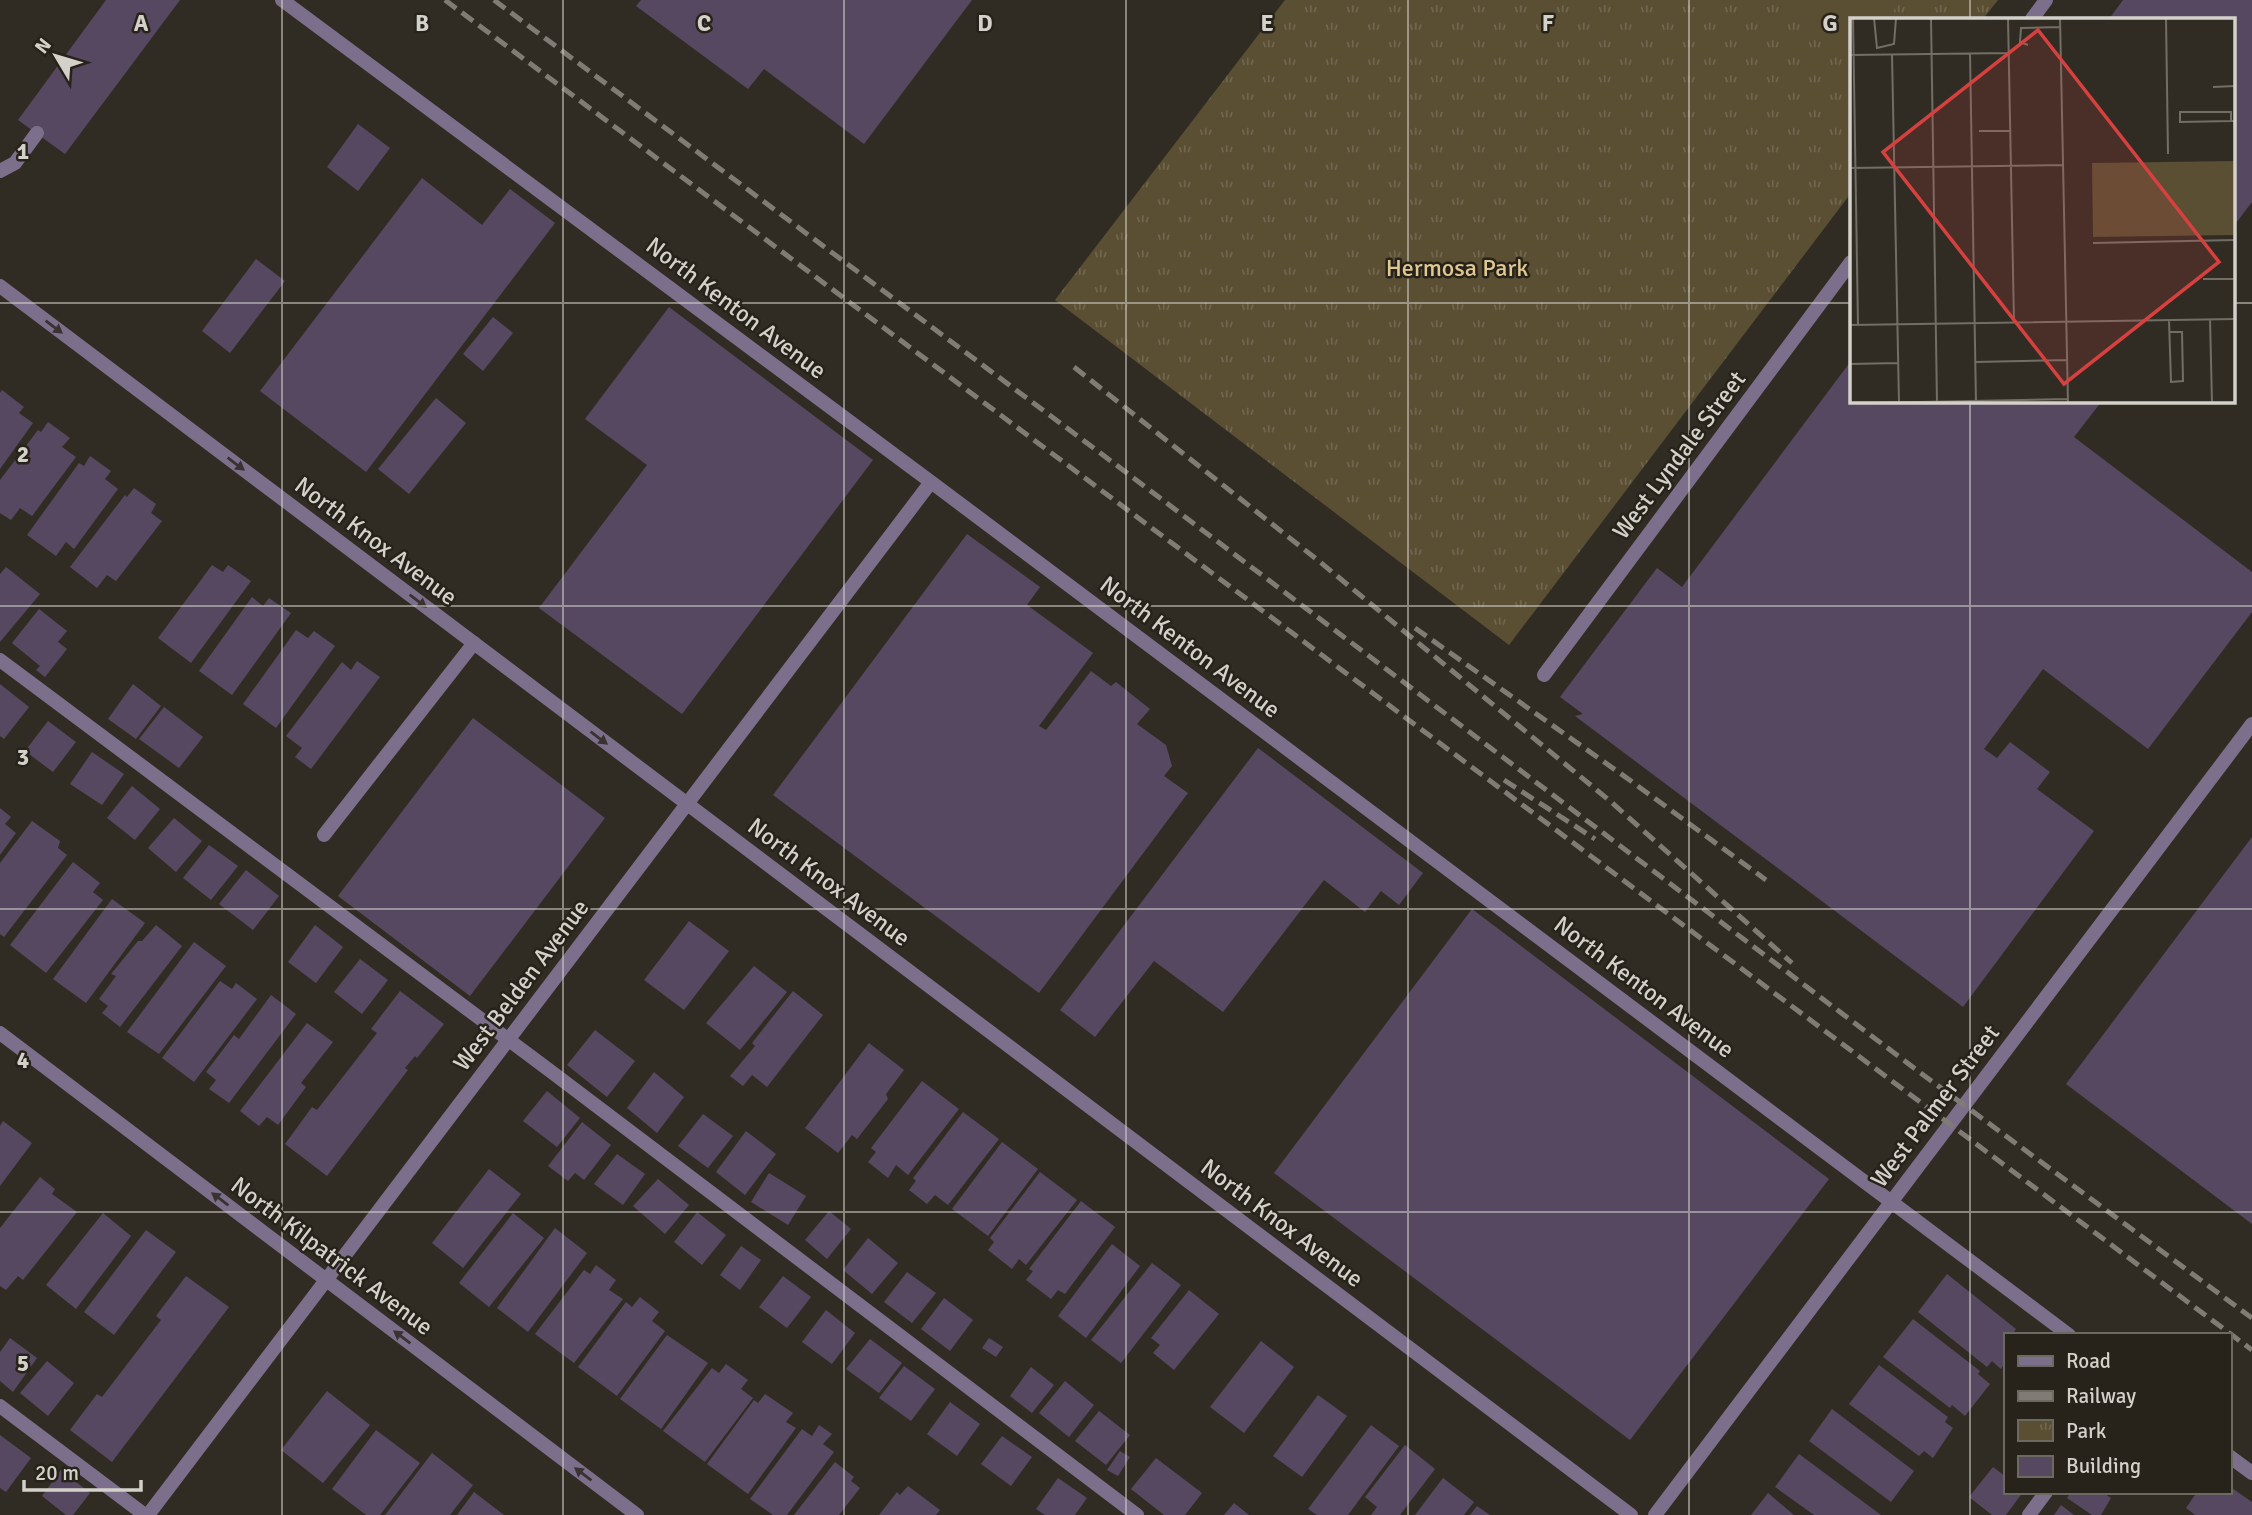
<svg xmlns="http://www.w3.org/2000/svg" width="2252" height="1515" font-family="Signika,sans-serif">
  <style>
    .park { fill: url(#park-tufts) }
    .garden { fill: #5a4e33 }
    .building { fill: #574861 }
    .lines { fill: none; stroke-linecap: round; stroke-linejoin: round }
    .lane { stroke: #7c6f8c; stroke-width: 14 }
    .street { stroke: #7c6f8c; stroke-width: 14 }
    .rail { stroke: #807c75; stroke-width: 5; stroke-dasharray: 14 7; stroke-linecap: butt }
    .oneway { fill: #383231 }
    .grid { fill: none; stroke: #d4d1cb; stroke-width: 2; stroke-opacity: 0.55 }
    .labels { text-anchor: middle; stroke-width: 5; stroke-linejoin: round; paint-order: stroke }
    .park-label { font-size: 24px; fill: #e0c892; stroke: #27231a }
    .street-label { font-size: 24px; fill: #d4d1cb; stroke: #27231a }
    .inset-road { fill: none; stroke: #726e66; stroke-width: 2 }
    .view { fill: #d64140; fill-opacity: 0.15; stroke: #d64140; stroke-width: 3.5 }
    .inset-edge { fill: none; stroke: #d4d1cb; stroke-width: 3.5 }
    .grid-label { font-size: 23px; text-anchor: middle; font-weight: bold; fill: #d4d1cb; stroke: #27231a; stroke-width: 5; stroke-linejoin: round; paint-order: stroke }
  </style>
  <defs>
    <pattern id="park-tufts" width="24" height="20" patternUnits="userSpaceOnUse" patternTransform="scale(1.75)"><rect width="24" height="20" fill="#5a4e33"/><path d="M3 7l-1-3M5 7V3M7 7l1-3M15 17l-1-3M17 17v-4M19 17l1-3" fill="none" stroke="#71664f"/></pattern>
  </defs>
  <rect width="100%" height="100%" fill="#312c23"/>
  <path class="park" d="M1285,0H1998L1983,19H1851V193L1509,645L1055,300Z"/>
  <path class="garden" d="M1789,0H1900L1901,1L1887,19H1851V51L1787,3Z"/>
  <path class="building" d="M106,0H180L65,154L18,120Z
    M641,0H972L864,144L764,69L748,89L636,6Z
    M2123,0H2252V202L2233,227V19H2109Z
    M358,124L390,148L358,191L327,167Z
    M422,178L482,225L510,189L555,223L366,472L260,391Z
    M256,259L285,281L230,353L202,331Z
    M669,307L873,460L682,714L539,608L647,465L585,419Z
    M493,317L513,333L483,371L463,354Z
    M1851,361V401H2102L2074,437L2252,572V612L2148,749L2043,669L1984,749L1997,758L2010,742L2050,772L2037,789L2094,831L1963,1007L1575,716L1583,714L1560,697L1657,568L1682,587Z
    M2,390L24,407L19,413L33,423L0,469V393Z
    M436,398L466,423L409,494L378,469Z
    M48,422L70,438L62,447L76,457L32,516L20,508L11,520L0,513V480L38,430L41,432Z
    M90,456L111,471L105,479L118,489L74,549L66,542L56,556L27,535L79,463L84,466Z
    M134,488L156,504L151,513L162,521L116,581L107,575L97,588L70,567L125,495L127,497Z
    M967,534L1040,587L1027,605L1093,653L1039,726L1046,730L1091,671L1111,686L1116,682L1150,709L1137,724L1166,745L1172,766L1164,776L1188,793L1039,993L773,795Z
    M212,565L223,572L228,565L251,581L191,663L158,638Z
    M6,567L40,594L0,642V574Z
    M252,597L263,606L269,598L291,613L232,695L199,671Z
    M39,609L67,631L58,642L67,649L45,677L36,670L40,666L12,643Z
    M296,630L308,638L314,631L335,646L276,728L243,704Z
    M357,661L380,677L311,769L295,757L302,748L286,736L342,662L351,670Z
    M0,684L29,707L4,739L0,736Z
    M133,684L161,706L136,739L108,719Z
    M164,707L203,737L179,768L139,739Z
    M473,718L605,818L470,996L338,896Z
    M48,721L76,742L53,772L25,751Z
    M1258,748L1423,873L1399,905L1381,891L1365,912L1324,880L1223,1012L1154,961L1095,1037L1060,1010Z
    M92,752L124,774L102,805L70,784Z
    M132,786L160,809L135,840L107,818Z
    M0,808L11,817L5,824L16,833L0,855Z
    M174,818L202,841L176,872L148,848Z
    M32,821L60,841L58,848L67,855L4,937L0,934V863Z
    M2252,837V1224L2066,1084Z
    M209,845L238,866L211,900L183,878Z
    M73,862L100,883L93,892L103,900L46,973L10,945Z
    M246,870L279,896L253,930L219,904Z
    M112,899L145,923L86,1003L53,979Z
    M1472,909L1829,1179L1630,1440L1274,1173Z
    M689,921L729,951L684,1010L644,980Z
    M156,925L182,946L120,1027L102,1013L108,1006L99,999L116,976L111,974L138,941H142Z
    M315,925L343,947L316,983L288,962Z
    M194,942L226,966L159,1054L127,1032Z
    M360,959L388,980L362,1014L334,992Z
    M754,966L787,992L740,1050L706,1023Z
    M220,981L232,989L236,983L257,999L194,1082L162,1058Z
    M400,991L444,1024L417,1058L415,1056L405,1068L408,1070L327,1176L285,1144L312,1107L317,1110L377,1033L371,1029Z
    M793,991L823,1015L767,1087L752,1075L743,1086L730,1076L755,1046L752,1043Z
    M271,995L296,1014L229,1103L209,1089L216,1080L206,1072L234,1035L239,1039Z
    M307,1023L333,1042L301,1083L306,1087L278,1125L267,1117L259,1126L240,1111Z
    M595,1030L635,1061L607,1097L567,1065Z
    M869,1043L904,1070L886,1094L888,1099L857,1139L852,1135L838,1153L805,1128Z
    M654,1072L684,1097L657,1133L627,1108Z
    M922,1081L959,1109L908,1175L896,1165L888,1178L868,1162L876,1152L871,1148Z
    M547,1091L580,1118L557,1147L523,1121Z
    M963,1112L999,1139L948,1205L935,1195L927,1204L909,1190L916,1181L913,1178Z
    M703,1114L733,1136L708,1168L678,1146Z
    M3,1121L32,1143L0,1186V1126Z
    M582,1122L611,1145L584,1180L575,1173L568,1181L548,1166Z
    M746,1131L776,1154L745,1195L716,1172Z
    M1002,1142L1038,1169L988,1236L952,1209Z
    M617,1154L645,1174L623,1205L594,1184Z
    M489,1169L521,1194L463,1268L432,1243Z
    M1040,1172L1077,1200L1026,1265L1019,1259L1012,1269L988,1250L994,1242L990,1238Z
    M769,1173L806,1196L788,1225L751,1202Z
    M40,1177L55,1189L52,1194L77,1212L23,1280L18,1276L6,1290L0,1286V1228Z
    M658,1179L689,1205L665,1234L633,1206Z
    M1081,1201L1115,1227L1065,1294L1058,1290L1051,1299L1026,1280L1033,1271L1029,1269Z
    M829,1211L851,1229L827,1259L805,1240Z
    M697,1212L726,1235L702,1265L674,1242Z
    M103,1213L131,1236L76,1309L46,1285Z
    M513,1213L544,1238L489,1307L459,1283Z
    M555,1228L587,1253L528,1332L497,1308Z
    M146,1230L176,1252L114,1335L84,1312Z
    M868,1238L898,1263L872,1294L843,1270Z
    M1112,1244L1140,1266L1086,1338L1058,1316Z
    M741,1246L761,1260L740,1290L720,1275Z
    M1152,1263L1181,1285L1121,1363L1091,1340Z
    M596,1265L616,1280L609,1290L623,1299L574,1363L535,1334L584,1270L590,1274Z
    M907,1272L936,1293L912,1323L884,1302Z
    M1947,1274L2016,1329L2012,1335H2005V1363L2001,1369L1992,1361L1987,1367L1918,1312Z
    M186,1276L229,1307L112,1462L70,1430L97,1394L102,1397L161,1320L156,1316Z
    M783,1276L811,1297L787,1328L759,1307Z
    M1189,1290L1219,1314L1174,1370L1153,1353L1160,1345L1151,1338Z
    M640,1297L659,1312L652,1321L665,1331L617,1396L578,1367L626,1302L632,1307Z
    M944,1298L973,1320L950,1351L921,1329Z
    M826,1310L855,1333L832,1364L802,1342Z
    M1913,1319L1980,1371L1978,1374L1990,1384L1965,1416L1952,1405L1950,1408L1883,1357Z
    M667,1335L708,1363L661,1429L620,1399Z
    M10,1338L37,1358L13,1392L0,1381V1352Z
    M989,1338L1003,1347L996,1357L982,1348Z
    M870,1339L902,1363L879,1393L846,1369Z
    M1261,1341L1294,1367L1244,1433L1210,1407Z
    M47,1361L74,1383L48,1416L20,1393Z
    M726,1364L748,1380L741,1389L753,1398L705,1462L663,1431L712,1368L719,1373Z
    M1879,1365L1948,1417L1945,1422L1953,1428L1933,1458L1924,1451L1919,1456L1849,1404Z
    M904,1366L935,1389L911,1421L879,1398Z
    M1031,1367L1054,1385L1032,1413L1010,1396Z
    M1065,1381L1094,1405L1069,1437L1039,1413Z
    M327,1391L370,1425L323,1483L281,1450Z
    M765,1394L793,1413L786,1422L796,1428L748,1494L707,1464L754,1400L758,1403Z
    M1318,1395L1347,1416L1302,1477L1273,1456Z
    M950,1402L980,1424L957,1456L927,1434Z
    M1832,1409L1914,1471L1891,1502L1809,1441Z
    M1099,1411L1130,1435L1106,1465L1075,1441Z
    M819,1425L832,1434L823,1444L834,1452L787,1515H773L750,1499L802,1429L812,1436Z
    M1371,1425L1399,1446L1348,1515H1317L1308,1509Z
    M376,1430L420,1463L380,1515H366L332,1489Z
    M0,1435L31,1458L6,1492L0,1488Z
    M1002,1436L1032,1457L1011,1486L981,1464Z
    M1405,1445L1435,1469L1400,1515H1371L1377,1507L1365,1497Z
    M1120,1451L1130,1457L1118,1476L1107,1470Z
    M432,1453L473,1485L450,1515H385Z
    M1799,1454L1881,1515H1814L1775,1487Z
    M1156,1458L1202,1493L1185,1515H1164L1131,1489Z
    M835,1462L854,1477L851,1481L860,1488L839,1515H794Z
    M1993,1467L2005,1476V1492H2023L2006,1515H1992L1969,1497Z
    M61,1470L90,1493L73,1515H66L42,1496Z
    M1058,1478L1087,1498L1075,1515H1045L1036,1509Z
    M1443,1478L1474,1502L1464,1515H1415Z
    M908,1486L940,1510L936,1515H879L897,1492L900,1495Z
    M2229,1486L2252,1502V1515H2195L2186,1508L2197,1492L2212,1494L2229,1492Z
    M474,1492L504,1515H457Z
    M2071,1492H2102L2111,1498L2101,1515H2092L2067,1498Z
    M1768,1493L1794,1515H1751Z
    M1234,1503L1249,1515H1224Z
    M2061,1505L2074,1515H2054Z
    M1477,1506L1490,1515H1470Z"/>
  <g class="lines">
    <path class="lane" d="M0,171L15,163L37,133
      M0,660L549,1070L1137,1515
      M324,835L474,643
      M0,1406L145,1515
      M2029,1515L2046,1492"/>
    <path class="street" d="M282,0L931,482L2069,1335
      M2032,19L2046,0
      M0,286L1631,1515
      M1544,675L1851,262
      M0,1033L637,1515
      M2229,1456L2252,1473
      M148,1515L931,482
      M1655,1515L2252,724"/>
    <path class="rail" d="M445,0L2252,1350
      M494,0L1115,464L1918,1071L2252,1318
      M1074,367L1320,562L1610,801L1792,963
      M1415,628L1631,781L1766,880
      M1504,780L1595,839"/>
  </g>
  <defs><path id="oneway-solid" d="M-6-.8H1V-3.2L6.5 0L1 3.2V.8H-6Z" transform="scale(1.75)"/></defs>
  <g class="oneway">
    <use href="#oneway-solid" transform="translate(54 327) rotate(37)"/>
    <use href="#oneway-solid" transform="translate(236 464) rotate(37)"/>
    <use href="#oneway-solid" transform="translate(418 601) rotate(37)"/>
    <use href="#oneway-solid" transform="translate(599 738) rotate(37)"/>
    <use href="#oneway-solid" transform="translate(220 1199) rotate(-143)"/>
    <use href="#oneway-solid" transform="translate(402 1337) rotate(-143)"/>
    <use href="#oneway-solid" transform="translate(583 1474) rotate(-143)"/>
  </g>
  <path class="grid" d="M282,0V1515M563,0V1515M844,0V1515M1126,0V1515M1408,0V1515M1689,0V1515M1970,0V19M0,303H1851M2233,303H2252M1970,401V1515M0,606H2252M0,909H2252M0,1212H2252"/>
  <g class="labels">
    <g class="park-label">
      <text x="1457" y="276">Hermosa Park</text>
    </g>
    <g class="street-label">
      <text transform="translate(736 308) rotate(37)" y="8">North Kenton Avenue</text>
      <text transform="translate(1679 455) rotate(-53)" y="8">West Lyndale Street</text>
      <text transform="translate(376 541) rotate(37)" y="8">North Knox Avenue</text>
      <text transform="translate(1190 647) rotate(37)" y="8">North Kenton Avenue</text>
      <text transform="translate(829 882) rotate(37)" y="8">North Knox Avenue</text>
      <text transform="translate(521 985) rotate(-53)" y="8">West Belden Avenue</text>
      <text transform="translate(1644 987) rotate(37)" y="8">North Kenton Avenue</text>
      <text transform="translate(1935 1106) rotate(-53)" y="8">West Palmer Street</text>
      <text transform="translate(1282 1223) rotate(37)" y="8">North Knox Avenue</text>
      <text transform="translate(332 1256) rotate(37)" y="8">North Kilpatrick Avenue</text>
    </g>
  </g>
  <g transform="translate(1850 18)">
    <rect width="385" height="385" fill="#312c23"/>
    <path d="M385,143V217L243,219L242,145Z" fill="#5a4e33"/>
    <path class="inset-road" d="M3,0L8,307M24,0L27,30L44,26L46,0M81,0L87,385M158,0L164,304M210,0L218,385M316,0L318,136M178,27L170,24L171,10L210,9M120,35L126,385M0,37L159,35M42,37L49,385M363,69L385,68M381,103V94H330V104L381,103H385M129,113H160M0,150L214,147M243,225L385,222M353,261H385M360,301L362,385M319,302L321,364L333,363L332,314H320M0,307L385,301M125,344L218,342M0,346L48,345M18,385L218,381"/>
    <path class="view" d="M188,12L369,244L214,366L33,134Z"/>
    <rect width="385" height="385" class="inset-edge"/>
  </g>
  <g class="grid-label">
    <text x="141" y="31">A</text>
    <text x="422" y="31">B</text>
    <text x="704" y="31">C</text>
    <text x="985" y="31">D</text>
    <text x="1267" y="31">E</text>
    <text x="1548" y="31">F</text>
    <text x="1830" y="31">G</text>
    <text x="23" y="159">1</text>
    <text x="23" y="462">2</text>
    <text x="23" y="765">3</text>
    <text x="23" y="1068">4</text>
    <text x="23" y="1371">5</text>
  </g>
  <rect x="2004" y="1333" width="228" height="161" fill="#27231a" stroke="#6c6961" stroke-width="2"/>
  <rect x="2018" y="1356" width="35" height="10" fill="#7c6f8c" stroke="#6c6961" stroke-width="2"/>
  <text x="2066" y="1368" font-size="21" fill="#d4d1cb">Road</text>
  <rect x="2018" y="1391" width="35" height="10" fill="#807c75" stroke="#6c6961" stroke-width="2"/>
  <text x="2066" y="1403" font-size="21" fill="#d4d1cb">Railway</text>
  <rect x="2018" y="1420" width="35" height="21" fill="url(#park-tufts)" stroke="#6c6961" stroke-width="2"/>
  <text x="2066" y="1438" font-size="21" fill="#d4d1cb">Park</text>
  <rect x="2018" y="1456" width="35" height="21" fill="#574861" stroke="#6c6961" stroke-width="2"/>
  <text x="2066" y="1473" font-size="21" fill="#d4d1cb">Building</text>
  <g transform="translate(56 56) rotate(308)" stroke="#27231a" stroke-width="5" paint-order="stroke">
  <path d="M0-5L12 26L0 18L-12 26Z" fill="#d4d1cb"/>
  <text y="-10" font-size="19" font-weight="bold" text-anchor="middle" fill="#d4d1cb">N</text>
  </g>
  <path d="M24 1480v10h117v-10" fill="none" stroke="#d4d1cb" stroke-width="3.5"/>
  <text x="35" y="1480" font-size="21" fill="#d4d1cb" stroke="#27231a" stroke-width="5" paint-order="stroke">20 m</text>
</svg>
